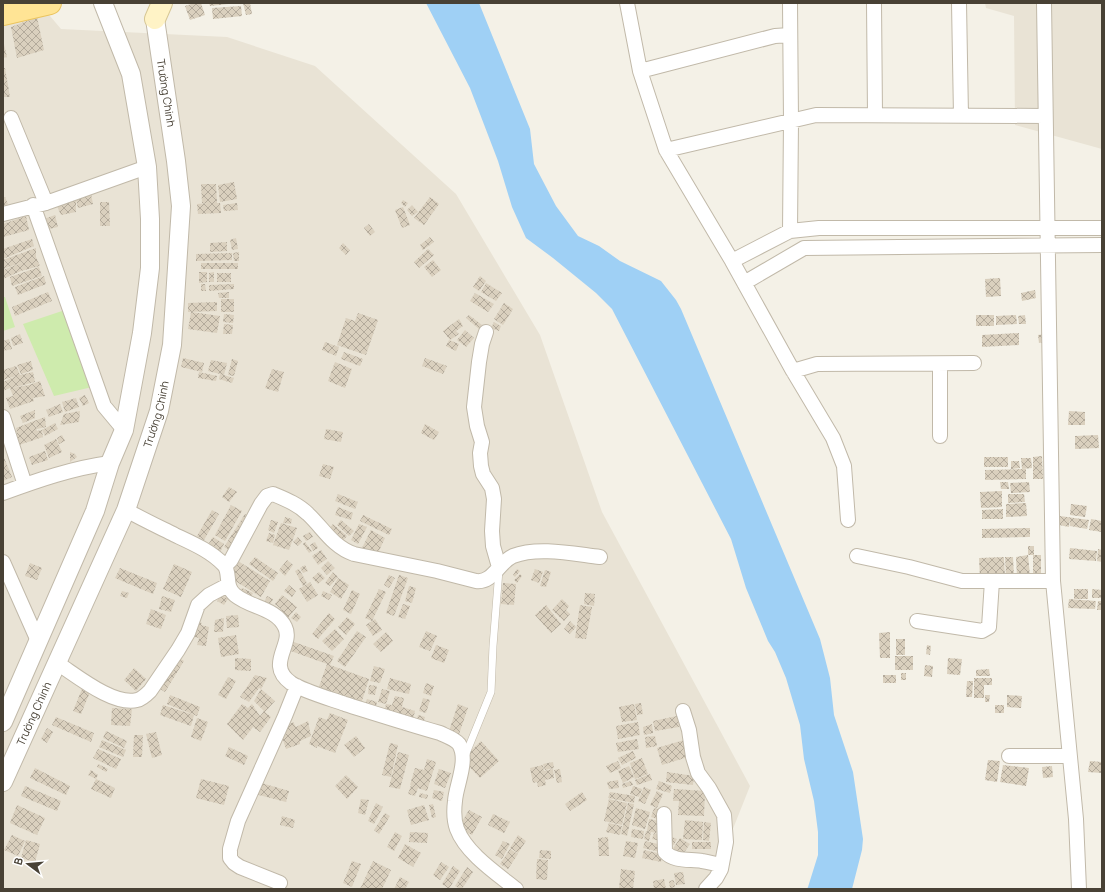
<svg xmlns="http://www.w3.org/2000/svg" width="1105" height="892" font-family="Manrope,sans-serif">
  <style>
    .residential { fill: #e9e3d5 }
    .green { fill: #ceebad }
    .water { fill: #9fd0f5 }
    .building { fill: url(#building-cross-hatch) }
    .lines { fill: none; stroke-linecap: round; stroke-linejoin: round }
    .service-casing { stroke: #c1b9a9; stroke-width: 8 }
    .minor-casing { stroke: #c1b9a9; stroke-width: 16 }
    .tertiary-casing { stroke: #c1b9a9; stroke-width: 20 }
    .secondary-casing { stroke: #d7c794; stroke-width: 22 }
    .primary-casing { stroke: #ebc45e; stroke-width: 24 }
    .service { stroke: #fff; stroke-width: 7 }
    .minor { stroke: #fff; stroke-width: 14 }
    .tertiary { stroke: #fff; stroke-width: 18 }
    .secondary { stroke: #fff3c6; stroke-width: 20 }
    .primary { stroke: #ffe495; stroke-width: 22 }
    .labels { text-anchor: middle; stroke-width: 3; stroke-linejoin: round; paint-order: stroke }
    .street-label { font-size: 11px; fill: #484135; stroke: #fff }
  </style>
  <defs>
    <pattern id="building-cross-hatch" width="8" height="8" patternUnits="userSpaceOnUse"><rect width="8" height="8" fill="#dad0be"/><path d="M0 0l8 8M0 8l8-8" fill="none" stroke="#b3aa9b"/></pattern>
  </defs>
  <rect width="100%" height="100%" fill="#f4f1e7"/>
  <path class="residential" d="M3,3H39L61,29L227,37L315,66L456,194L540,335L602,512L750,786L709,889H3Z
    M985,3H1102V149L1015,125L1014,16L986,8Z"/>
  <path class="green" d="M3,297H5L15,327L3,331Z
    M65,310L92,387L54,396L23,324Z"/>
  <path class="water" d="M426,3H479L530,129L534,164L556,206L578,236L599,246L620,261L661,281L676,300L681,309L820,639L830,678L834,715L853,772L863,839L862,850L852,889H807L808,887L818,855V832L814,801L804,759L800,725L786,678L775,652L768,641L746,588L731,539L612,309L596,293L553,258L526,238L512,207L498,161L470,88Z"/>
  <path class="building" d="M194,3H201L205,15L190,20L185,6Z
    M209,3H228V4L210,6Z
    M243,3H250L252,14L246,15Z
    M241,6L242,16L213,19L212,8Z
    M37,17L44,50L17,58L11,27Z
    M3,40L7,57L3,58Z
    M3,68H5L10,97H3Z
    M234,182L237,199L220,202L218,185Z
    M201,184H216L217,203H220L221,213L198,214L197,204L208,203H202Z
    M91,194L93,204L78,208L76,200Z
    M3,197H5L8,204L3,206Z
    M430,197L439,204L424,225L414,218Z
    M76,200V212L61,215L56,204Z
    M403,200L408,203L405,207L401,203Z
    M100,202H109L110,226H100Z
    M237,203L238,210L224,211L223,205Z
    M412,205L418,212L412,216L407,210Z
    M403,207L410,225L402,228L395,210Z
    M55,215L58,227L44,230L41,220Z
    M26,216L29,230L3,237V224Z
    M369,224L375,232L370,236L364,228Z
    M430,237L434,242L423,250L420,245Z
    M236,238L238,249L232,250L230,240Z
    M32,239L34,246L3,259V249Z
    M227,242V251L210,252V243Z
    M343,243L350,250L346,255L339,248Z
    M36,248V257L40,266L21,271L3,279V270L26,261L3,269V260Z
    M428,249L434,255L419,268L414,262Z
    M239,252V261H234L233,253Z
    M232,253V260L196,261V254Z
    M433,260L441,270L432,277L424,267Z
    M201,263H238V269H201Z
    M39,267L42,276L12,286L10,277Z
    M199,272H207V282L199,283Z
    M214,272V282H209V273Z
    M217,273H231V282H217Z
    M44,276L46,284L18,295L15,287Z
    M480,276L486,281L479,291L473,287Z
    M1000,278L1001,296L986,297L985,279Z
    M486,283L502,293L496,301L481,292Z
    M201,284H205L206,291H201Z
    M234,284V289L209,291V285Z
    M1035,290L1036,298L1022,301L1021,293Z
    M48,292L52,301L15,316L12,307Z
    M229,292V298H219L218,293Z
    M475,293L494,304L488,312L470,301Z
    M221,299H234V312H221Z
    M217,302V311L188,312V303Z
    M504,303L513,309L503,325L494,319Z
    M191,312L220,316L217,333L188,329Z
    M358,313L378,320L366,355L337,345L346,318L355,321Z
    M224,314L234,315L233,323L223,322Z
    M469,315L482,325L479,329L466,318Z
    M976,315H994V326H976Z
    M1016,315L1017,324L996,325V316Z
    M1025,315L1026,324H1019L1018,316Z
    M459,319L463,326L456,331L459,334L450,340L443,331Z
    M494,322L501,326L499,331L491,328Z
    M224,324L233,325L232,334H223Z
    M465,330L474,338L466,347L457,340Z
    M1019,333V345L982,347V335Z
    M20,334L23,343L13,346L11,338Z
    M1045,334L1046,342L1039,343L1038,335Z
    M9,339L12,349L3,351V341Z
    M449,340L459,344L456,351L446,346Z
    M325,342L339,347L336,356L322,350Z
    M344,352L363,359L360,366L341,359Z
    M183,358L204,363L202,372L181,367Z
    M425,358L447,366L443,374L422,366Z
    M232,359L238,361L234,376L228,375Z
    M211,360L227,363L224,375L208,371Z
    M31,361L33,370L21,374L17,365Z
    M335,362L352,369L345,388L328,381Z
    M16,366L20,375L33,372L35,382L12,388L29,385L40,381L45,396L33,398L34,401L10,409L6,398L13,396L10,388L3,391V382L16,376L3,380V370Z
    M272,369L284,372L278,392L265,388Z
    M199,372L217,376L216,381L198,378Z
    M220,374L234,378L232,383L219,379Z
    M85,395L89,403L83,406L79,398Z
    M76,398L79,407L65,412L62,402Z
    M60,404L63,412L49,417L46,410Z
    M35,410V418L23,423L20,416Z
    M80,411L79,422L60,425L64,414Z
    M1069,411L1085,412V425H1068Z
    M45,417L46,427L37,429L34,421Z
    M34,421L37,431L42,430L43,437L19,445L16,428Z
    M55,423L58,429L45,436L42,430Z
    M425,424L439,432L434,440L421,433Z
    M326,429L343,432L341,442L324,439Z
    M62,435L65,441L59,444L57,438Z
    M1098,435L1099,448L1075,449V436Z
    M56,439L62,452L49,458L44,445Z
    M45,451L48,460L32,465L29,457Z
    M70,452L75,454L77,457L70,462Z
    M3,455L12,477L3,481Z
    M1042,456L1043,479H1033V457Z
    M984,457H1008V467H984Z
    M1021,458H1031L1032,468L1022,469Z
    M1011,461H1019L1020,468L1011,469Z
    M323,464L334,467L330,479L319,476Z
    M1026,469V479L985,480V470Z
    M1000,482H1008L1009,489H1001Z
    M1029,482L1030,492L1011,493L1010,483Z
    M229,487L237,492L229,502L222,497Z
    M1002,491V507L981,508L980,492Z
    M338,494L358,502L355,509L335,501Z
    M1008,494H1024L1025,502L1008,503Z
    M1026,503L1027,516L1006,517V504Z
    M1071,504L1087,506L1085,517L1070,515Z
    M231,505L242,511L225,541L215,535Z
    M338,507L353,513L351,520L335,515Z
    M1003,509V519H982V510Z
    M212,510L219,514L204,540L197,536Z
    M245,514L250,518L230,550L224,547Z
    M363,515L392,529L389,535L360,521Z
    M1060,516L1089,520L1087,529L1070,526V519L1069,527L1059,525Z
    M285,517L292,519L291,524L283,523Z
    M1091,519L1102,521V532L1089,530Z
    M271,520L278,522L274,533L268,530Z
    M341,520L354,531L349,536L337,525Z
    M281,523L297,528L289,550L273,545Z
    M333,524L347,536L341,543L327,531Z
    M359,524L367,527L358,544L351,540Z
    M1030,528V537L982,538V529Z
    M371,530L385,538L377,555L362,548Z
    M310,532L313,537L306,541L303,536Z
    M269,533L275,535L273,543L266,541Z
    M213,537L224,544L219,554L207,546Z
    M298,537L302,542L298,546L293,542Z
    M305,542L312,551L309,553L303,544Z
    M315,542L318,548L313,551L310,545Z
    M1028,546H1034V555H1041V575H1033V555H1028Z
    M1070,548L1097,551L1096,561L1069,559Z
    M1098,549L1102,550V562L1097,561Z
    M321,550L327,559L318,565L312,556Z
    M1028,555L1030,576L1017,577L1016,557Z
    M255,557L278,573L273,581L249,564Z
    M1004,557L1005,577L980,578L979,558Z
    M1005,557H1013L1014,576L1006,577Z
    M287,560L293,565L285,576L279,570Z
    M238,561L270,581L261,597L229,577Z
    M328,561L335,568L327,575L321,568Z
    M30,563L42,568L37,580L25,576Z
    M174,564L192,572L181,597L163,589Z
    M305,565L308,571L303,573L300,568Z
    M120,568L157,583L153,594L115,578Z
    M299,569L307,583L303,586L295,571Z
    M517,569L520,571L515,577L513,575Z
    M535,569L543,572L539,583L531,580Z
    M545,570L551,572L546,587L540,586Z
    M319,572L325,578L318,584L312,578Z
    M333,572L338,577L330,586L325,583Z
    M520,574L522,576L517,583L514,580Z
    M389,575L395,578L389,588L384,585Z
    M399,575L408,578L394,616L386,613Z
    M338,578L349,585L341,599L330,592Z
    M310,582L318,595L307,602L299,589Z
    M503,583L516,584L514,605L501,604Z
    M289,585L296,591L292,597L284,591Z
    M409,586L416,588L412,603L405,601Z
    M242,588L253,593L249,601L238,595Z
    M379,589L386,592L372,621L375,619L382,630L373,636L366,625L372,621L365,618Z
    M1074,589H1088V599H1074Z
    M1092,589L1102,590V598H1092Z
    M352,590L360,594L351,614L343,610Z
    M122,591L129,593L127,598L120,596Z
    M323,591L332,595L329,600L321,596Z
    M585,593L595,594L594,606L584,604Z
    M221,594L228,599L224,605L217,601Z
    M282,595L297,607L286,620L279,614L282,610L275,604Z
    M162,596L175,600L171,612L159,609Z
    M267,596L273,599L269,607L263,605Z
    M562,599L569,606L566,610L570,614L564,621L552,610Z
    M1069,599L1096,601L1095,609L1068,608Z
    M1098,601H1102V610H1097Z
    M403,604L410,606L405,619L398,617Z
    M546,605L561,624L551,633L535,615Z
    M580,605L592,607L586,639L575,638Z
    M151,609L166,615L161,629L146,624Z
    M296,612L301,617L297,622L291,618Z
    M329,613L335,619L318,639L312,634Z
    M238,615L239,627L227,628L226,616Z
    M347,617L355,624L346,635L338,627Z
    M224,618L223,632H214L215,620Z
    M194,621L202,623L201,625L209,627L206,646L197,645L199,638L190,636Z
    M570,621L576,627L570,634L564,629Z
    M335,629L344,639L332,651L322,641Z
    M357,631L366,637L345,667L337,661Z
    M426,631L437,636L430,651L419,647Z
    M386,632L393,641L381,652L373,644Z
    M890,632V658H880L879,633Z
    M236,635L239,654L221,657L218,638Z
    M896,639H905V655H896Z
    M291,641L334,656L330,665L369,679L360,707L317,692L327,664L288,650Z
    M436,645L449,650L444,663L431,658Z
    M927,645L931,646L930,655L926,654Z
    M176,656L184,661L165,692L157,687Z
    M895,656H913V670H895Z
    M235,658L251,659V671L235,670Z
    M948,658L962,659L960,675L947,674Z
    M925,665L933,666L932,677L924,676Z
    M374,666L385,669L380,683L370,681Z
    M134,668L146,679L136,691L124,680Z
    M989,669L990,676H976V670Z
    M901,673H906V680H901Z
    M255,675L267,678L261,689L259,688L249,702L240,697Z
    M883,675H896V683H883Z
    M228,677L236,681L226,699L218,695Z
    M390,678L411,684L409,694L387,689Z
    M974,678H992V685H984V698H974Z
    M967,681H973L972,697H966Z
    M426,683L434,686L431,696L423,693Z
    M369,685L377,686L375,695L368,694Z
    M82,689L90,692L81,714L73,711Z
    M261,689L275,701L265,712L271,717L260,732L253,727L243,740L227,724L242,704L248,708L252,704L260,716L264,711L254,701Z
    M382,689L390,691L386,704L378,702Z
    M170,695L200,707L197,716L167,704Z
    M985,695H990L989,702H985Z
    M1007,695L1022,696L1021,708L1007,707Z
    M395,696L404,698L402,707L415,711L413,720L384,713L386,704L392,705Z
    M423,698L430,700L426,713L419,711Z
    M367,699L377,702L374,713L363,709Z
    M641,703L643,714L637,715L635,704Z
    M458,704L468,708L458,737L448,734Z
    M634,704L637,720L622,722L619,707Z
    M163,705L194,715L191,726L160,715Z
    M995,705H1004V713H995Z
    M112,708L132,709L130,726L111,725Z
    M330,713L348,720L335,753L317,746V748L309,744L319,717L327,720Z
    M418,715L425,717L422,726L416,724Z
    M677,716L679,727L655,731L653,721Z
    M56,717L94,733L91,742L52,725Z
    M197,718L208,722L201,741L191,737Z
    M308,721L311,736L300,741V744L286,749L280,731L293,722L296,727Z
    M638,722L640,735L618,739L616,726Z
    M652,724L653,733L644,735L643,727Z
    M47,728L53,732L47,743L41,739Z
    M106,731L127,741L124,748L103,738Z
    M156,732L162,755L152,758L146,734Z
    M134,735H143L142,757H133Z
    M356,736L365,748L354,757L344,745Z
    M655,736L657,746L646,748L645,737Z
    M637,739L639,749L618,752L616,743Z
    M102,740L126,750L123,757L99,747Z
    M684,740L688,757L662,765L657,748Z
    M481,741L499,761L480,778L462,759Z
    M390,743L398,745L391,777L382,775Z
    M229,747L248,756L244,765L225,756Z
    M98,749L121,759L116,769L93,758Z
    M633,751L636,758L622,765L618,758Z
    M398,752L409,755L400,789L389,787Z
    M642,758L648,774L635,779L630,763Z
    M427,759L436,762L427,791L418,788L415,796L408,794L411,785H410L415,768L424,770Z
    M988,760L1000,761L997,782L985,780Z
    M618,761L621,768L610,773L606,766Z
    M1090,761L1102,762V773L1088,772Z
    M553,762L554,768L545,770L543,764Z
    M98,764L108,769L106,772L97,767Z
    M543,765L544,771L553,769L554,778L545,780L546,785L538,787L537,782L533,783L530,768Z
    M1003,765L1029,768L1026,786L1000,782Z
    M629,766L634,777L623,783L618,771Z
    M1052,766L1053,777L1043,778L1042,767Z
    M35,768L70,786L66,795L30,778Z
    M439,769L451,773L445,788L434,784Z
    M560,769L562,782L557,783L554,770Z
    M91,770L98,775L96,779L88,775Z
    M667,772L694,776L693,785L666,782Z
    M650,774L652,780L637,785L635,780Z
    M346,775L358,787L347,799L335,786Z
    M96,779L115,788L111,798L91,789Z
    M201,779L229,786L224,805L196,798Z
    M618,780L619,788L609,789L607,782Z
    M631,781L633,785L623,788L622,784Z
    M659,781L672,786L670,793L656,789Z
    M258,782L289,791L286,802L255,794Z
    M25,786L61,801L57,811L21,796Z
    M633,786L642,789L639,797L630,794Z
    M644,787L651,790L645,804L638,801Z
    M674,789L705,791L704,816L678,815L679,801H673Z
    M434,790L444,792L442,801L432,798Z
    M657,791L663,794L657,808L650,805Z
    M582,792L587,800L570,811L565,804Z
    M610,792L635,796L634,803L608,798Z
    M420,793L428,795L427,799L419,797Z
    M361,799L369,800L365,815L358,813Z
    M609,799L627,803L622,825L604,821Z
    M376,803L383,807L374,824L368,821Z
    M628,803L634,804L627,836L621,834Z
    M433,804L436,817L432,818L429,805Z
    M17,805L45,818L37,835L10,823Z
    M424,805L429,820L411,825L407,810Z
    M636,808L650,812L645,829L632,825Z
    M654,808L664,811L661,820L651,817Z
    M469,810L482,817L472,835L458,828Z
    M385,813L390,816L379,834L374,830Z
    M493,814L510,822L504,833L488,825Z
    M282,816L295,820L293,828L280,825Z
    M649,819L659,821L656,833L647,831Z
    M685,820L703,822L702,840L683,839Z
    M704,822L711,823L709,841L703,840Z
    M609,823L622,826L620,835L606,832Z
    M632,829L644,831L643,839L631,837Z
    M646,831L651,832L649,841L644,839Z
    M395,832L402,836L394,851L387,847Z
    M410,832L428,833L427,843L409,842Z
    M654,833L663,836L661,841L652,839Z
    M12,835L25,841L18,856L4,850Z
    M518,835L526,841L518,853L510,848Z
    M608,837L609,856H599L598,838Z
    M672,837L677,839L674,845L669,843Z
    M680,838L690,844L681,857L672,850Z
    M26,840L40,844L35,862L21,858Z
    M503,841L510,844L502,859L495,855Z
    M626,841L638,843L635,858L623,856Z
    M645,841L662,845L660,852L643,848Z
    M692,842H711V849H692Z
    M405,844L421,853L413,867L398,858Z
    M510,849L518,854L508,869L500,864Z
    M540,850L551,851V859L539,858Z
    M644,850L662,854L661,862L642,858Z
    M537,859L548,860L547,880L536,879Z
    M352,861L361,864L352,887L343,883Z
    M373,861L391,870L382,889H360Z
    M441,862L449,867L440,880L433,875Z
    M453,866L460,871L449,889L442,884Z
    M467,867L473,872L462,889H460L455,886Z
    M621,869L635,871L633,889H619Z
    M683,872L685,884L676,885L674,873Z
    M400,877L409,882L405,889H394Z
    M664,879L666,889H654L653,881Z
    M674,880L675,887L670,888L669,881Z"/>
  <g class="lines">
    <g class="service-casing">
      <path id="service" d="M465,756L491,692L493,646L499,570"/>
    </g>
    <g class="minor-casing">
      <path id="minor" d="M627,3L640,71L666,150L732,261L793,371L833,438L844,466L848,520
        M790,3L791,121L790,231
        M874,3L875,115
        M959,3L961,116
        M1044,3L1053,581L1076,819L1079,889
        M640,71L775,36L790,35
        M11,118L46,203
        M666,150L816,115L1045,116
        M33,205L104,406L124,430
        M3,214L46,203L147,167
        M732,261L790,231L819,228H1102
        M744,283L804,248L1102,245
        M486,332L482,344L479,362L474,407L477,426L482,442L480,453L481,466L483,474L492,488L494,499L492,531L493,546L499,567
        M940,364V436
        M793,371L817,364L974,363
        M3,417L25,485
        M3,493C38,480 73,468 110,463
        M126,510C142,519 159,527 175,535C192,543 211,551 224,565C231,573 224,586 235,595C251,608 276,608 285,627C294,645 265,664 291,683C303,691 331,699 345,704C377,714 408,724 440,733C446,736 455,739 459,744C469,760 456,785 455,801C454,809 454,821 457,829C466,853 496,873 516,889
        M857,556L909,567L962,581H1053
        M3,562L38,641
        M225,566L231,560L261,504L267,496L273,494C285,499 298,504 308,514C323,528 333,547 354,554L437,571L476,581C493,583 498,563 513,556C538,546 574,554 600,557
        M917,621L982,631L989,627L992,581
        M57,663C76,675 113,706 137,700C142,699 146,695 150,691L178,650L188,633L198,605L209,595L228,585
        M683,711L689,730L693,757L698,773L709,788L724,815L726,842L721,869L716,878L706,889
        M1009,756H1070
        M664,814L665,852C674,862 690,859 702,861C709,862 715,864 721,865
        M280,883L240,867L234,863L230,858V849L238,821L285,716L297,686"/>
    </g>
    <g class="tertiary-casing">
      <g id="tertiary">
        <path d="M3,722L95,511L110,463L124,430L142,333L150,268V219L147,167L131,74L103,3"/>
        <path id="s1" d="M3,782L126,510L159,411L172,345L181,206L176,161L155,19"/>
      </g>
    </g>
    <g class="secondary-casing">
      <path id="secondary" d="M155,19L162,3"/>
    </g>
    <g class="primary-casing">
      <path id="primary" d="M3,14L50,3"/>
    </g>
    <use href="#service" class="service"/>
    <use href="#minor" class="minor"/>
    <use href="#tertiary" class="tertiary"/>
    <use href="#secondary" class="secondary"/>
    <use href="#primary" class="primary"/>
  </g>
  <g class="labels">
    <g class="street-label">
      <text transform="translate(166 93) rotate(81)" y="4">Trường Chinh</text>
      <text dy="4" stroke="none"><textPath href="#s1" startOffset="399">Trường Chinh</textPath></text>
      <text dy="4" stroke="none"><textPath href="#s1" startOffset="75">Trường Chinh</textPath></text>
    </g>
  </g>
  <rect width="1105" height="892" fill="none" stroke="#484135" stroke-width="8"/>
  <g transform="translate(28 864) rotate(286)" stroke="#ffffff" stroke-width="3" paint-order="stroke">
  <path d="M0-3L7 15L0 10L-7 15Z" fill="#484135"/>
  <text y="-6" font-size="11" font-weight="bold" text-anchor="middle" fill="#484135">B</text>
  </g>
</svg>
